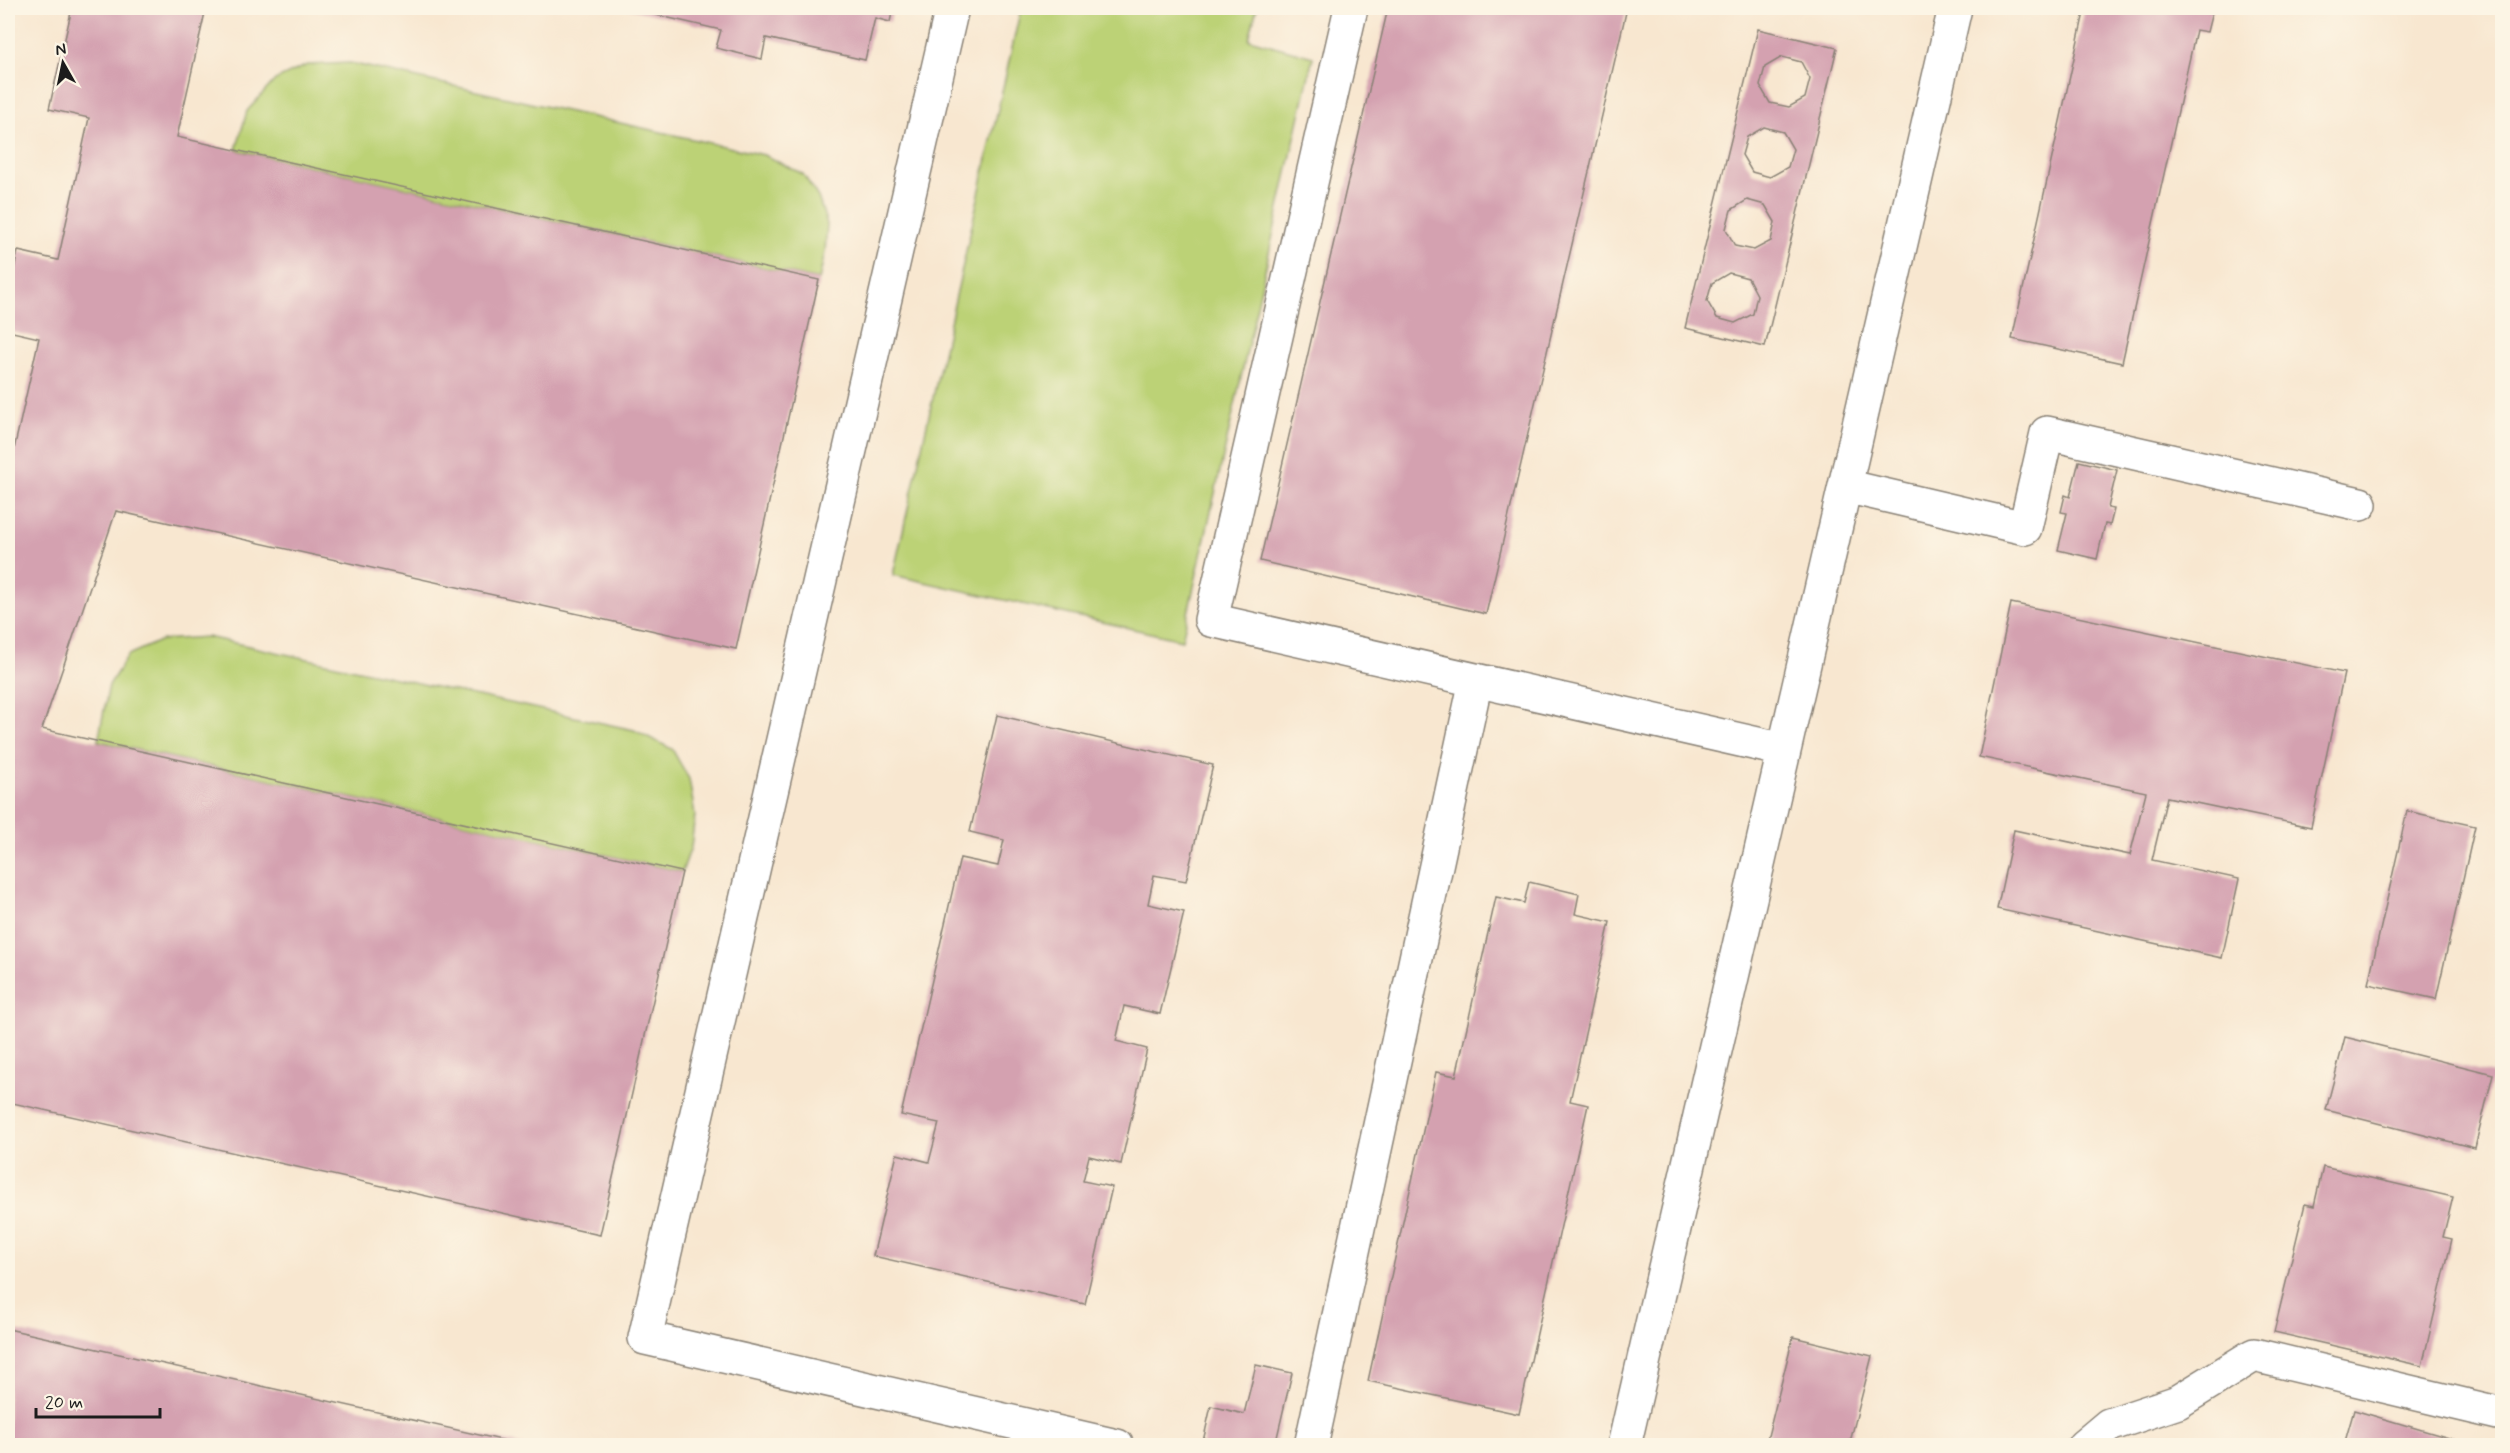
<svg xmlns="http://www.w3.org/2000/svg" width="2510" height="1453" font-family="Mynerve,sans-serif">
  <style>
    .green { fill: #bcd276; stroke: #6c7749; stroke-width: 1.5 }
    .building { fill: #d4a1b0; fill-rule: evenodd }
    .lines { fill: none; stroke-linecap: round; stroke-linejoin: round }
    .minor-casing { stroke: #8a8276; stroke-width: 36 }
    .minor { stroke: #fff; stroke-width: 33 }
  </style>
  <rect width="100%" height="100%" fill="#fcf5e5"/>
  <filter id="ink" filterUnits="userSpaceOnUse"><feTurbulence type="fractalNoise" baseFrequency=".0167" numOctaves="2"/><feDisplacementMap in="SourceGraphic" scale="12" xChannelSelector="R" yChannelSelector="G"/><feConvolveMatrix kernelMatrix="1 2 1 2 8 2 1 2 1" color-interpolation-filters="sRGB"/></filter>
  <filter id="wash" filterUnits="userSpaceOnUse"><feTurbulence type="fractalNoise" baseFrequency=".008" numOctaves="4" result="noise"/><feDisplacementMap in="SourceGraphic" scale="24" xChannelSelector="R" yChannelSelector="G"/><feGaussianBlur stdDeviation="1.35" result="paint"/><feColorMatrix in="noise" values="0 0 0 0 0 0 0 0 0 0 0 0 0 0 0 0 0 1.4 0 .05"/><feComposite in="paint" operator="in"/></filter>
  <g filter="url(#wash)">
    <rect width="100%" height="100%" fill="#f8e7d0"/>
    <path class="green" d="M1021,8H1257L1249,39L1313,57L1182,640L893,575Z
      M350,63L764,155L803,174L818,197L827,224L825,252L819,280L236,150L247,111L275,80L307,65Z
      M207,637L634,730L672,749L689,779L695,815L691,847L682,872L98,741L109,685L128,655L162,640Z"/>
    <g id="blocks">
      <path class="building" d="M72,8H206L177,137L819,280L736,649L116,511L42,729L682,872L600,1235L8,1102V476L39,338L8,331V297L18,251L58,260L89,118L49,109Z
        M626,8H893L890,22L875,18L865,60L766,38L762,59L716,48L721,30Z
        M1388,8H1627L1486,614L1260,561Z
        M2085,8H2213L2207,32L2196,30L2122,363L2012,339Z
        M1758,29L1837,48L1765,347L1685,328ZM1782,57L1801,62L1810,79L1805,98L1789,107L1770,103L1760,86L1765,67ZM1764,127L1783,132L1793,149L1788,167L1770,177L1752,172L1742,155L1747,137ZM1747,200L1765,205L1775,222L1771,241L1754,250L1735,246L1726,229L1731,210ZM1729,273L1748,278L1757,295L1753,314L1735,323L1717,318L1707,301L1712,283Z
        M2079,461L2117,470L2108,508L2114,509L2110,525L2105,524L2097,559L2058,550L2067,513L2061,512L2065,495L2070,497Z
        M2011,603L2344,673L2311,827L2167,797L2152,860L2239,879L2222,958L1997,909L2014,830L2130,855L2146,792L1979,757Z
        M997,715L1213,765L1186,881L1154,875L1148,904L1184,912L1160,1014L1124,1006L1116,1041L1147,1049L1121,1164L1089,1156L1083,1181L1112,1187L1085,1304L873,1256L897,1154L929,1162L939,1123L901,1115L960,858L998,866L1004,840L970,832Z
        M2407,811L2475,826L2436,999L2368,984Z
        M1529,882L1579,894L1575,914L1610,922L1570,1101L1588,1105L1519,1414L1368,1381L1436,1072L1456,1076L1496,897L1524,903Z
        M2345,1037L2493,1074L2475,1148L2326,1110Z
        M2323,1167L2453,1197L2443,1237L2452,1239L2422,1366L2274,1332L2305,1204L2314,1206Z
        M8,1329L524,1445V1446H8Z
        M1793,1337L1872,1356L1849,1446H1788L1767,1440Z
        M1256,1365L1292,1373L1275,1446H1202L1211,1406L1244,1414Z
        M2354,1410L2473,1445V1446L2344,1445Z"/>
    </g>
  </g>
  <g filter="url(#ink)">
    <use href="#blocks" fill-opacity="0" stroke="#8a8276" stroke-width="1.5"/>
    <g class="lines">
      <g class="minor-casing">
        <path id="minor" d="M952,8L645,1338L1117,1446
          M1351,8L1211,620L1784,750
          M1845,486L2025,528L2047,433L2360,504
          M1311,1446L1476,680
          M1624,1446L1955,8
          M2084,1446L2109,1425L2178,1402L2254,1355L2502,1414"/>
      </g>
      <use href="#minor" class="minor"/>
    </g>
  </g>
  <rect width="2510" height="1453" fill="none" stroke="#fcf5e5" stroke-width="30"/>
  <g transform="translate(63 63) rotate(351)" stroke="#fcf5e5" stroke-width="4.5" paint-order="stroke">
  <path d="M0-4.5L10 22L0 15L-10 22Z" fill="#1c1c1c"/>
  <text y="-9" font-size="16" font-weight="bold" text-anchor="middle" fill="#1c1c1c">N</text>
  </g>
  <path d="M36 1408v9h124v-9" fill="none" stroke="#1c1c1c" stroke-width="3"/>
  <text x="45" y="1408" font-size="18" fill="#1c1c1c" stroke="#fcf5e5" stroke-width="4.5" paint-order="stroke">20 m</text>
</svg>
